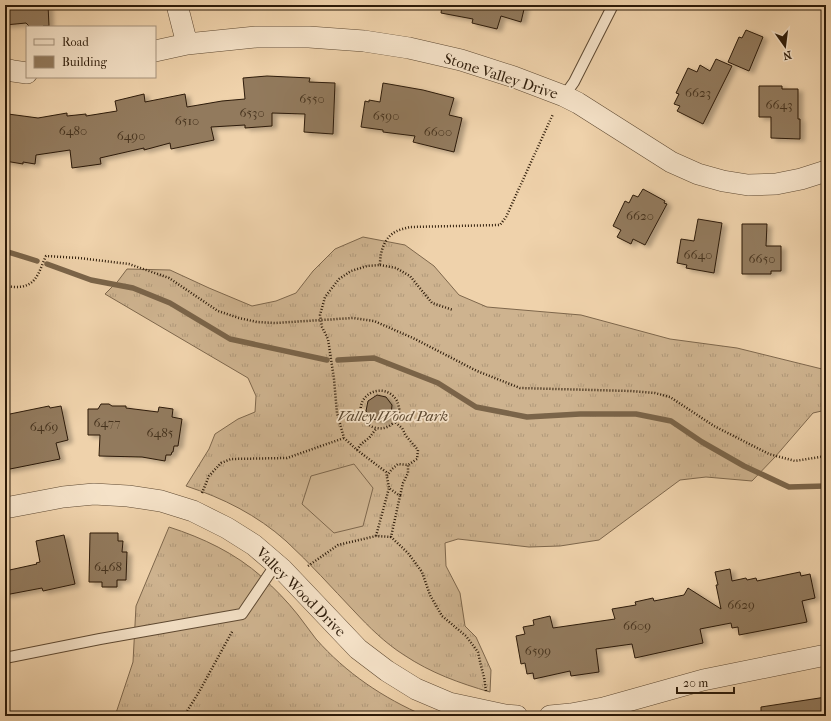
<svg xmlns="http://www.w3.org/2000/svg" width="831" height="721" font-family="'IM FELL French Canon',serif">
  <style>
    .grass { fill: url(#grass-tufts); stroke: #7e674c }
    .pitch { fill: #ceb38f; stroke: #7e674c }
    .lines { fill: none; stroke-linecap: round; stroke-linejoin: round }
    .stream { stroke: #7a6449; stroke-width: 5.5 }
    .building { fill: #927a5d; stroke: #2d1b09; filter: url(#shadow) }
    .lane-casing { stroke: #5e4932; stroke-width: 12 }
    .street-casing { stroke: #5e4932; stroke-width: 22 }
    .path { stroke: #2d1b09; stroke-width: 2.5; stroke-dasharray: 1 2; stroke-linecap: butt }
    .lane { stroke: #f5e2c8; stroke-width: 10 }
    .street { stroke: #f5e2c8; stroke-width: 21 }
    .labels { text-anchor: middle; stroke-width: 3.5; stroke-linejoin: round; paint-order: stroke }
    .number-label { font-size: 13px; fill: #46331e }
    .street-label { font-size: 15px; fill: #2d1b09; stroke: #f5e2c8 }
    .park-label { font-size: 15px; font-style: italic; fill: #5d4931; stroke: #f5e2c8 }
  </style>
  <defs>
    <pattern id="grass-tufts" width="24" height="20" patternUnits="userSpaceOnUse"><rect width="24" height="20" fill="#ceb38f"/><path d="M3 7l-1-3M5 7V3M7 7l1-3M15 17l-1-3M17 17v-4M19 17l1-3" fill="none" stroke="#b1997a"/></pattern>
    <filter id="shadow"><feDropShadow dx="4.5" dy="2.5" stdDeviation="2" flood-color="#0004"/></filter>
  </defs>
  <rect width="100%" height="100%" fill="#efd2ab"/>
  <filter id="stains"><feTurbulence type="fractalNoise" baseFrequency=".005" numOctaves="4"/><feColorMatrix values="0 0 0 0 .2 0 0 0 0 .09 0 0 0 0 .02 0 0 0 .5 -.17"/></filter>
  <radialGradient id="worn" r=".72"><stop offset=".6" stop-color="#630" stop-opacity="0"/><stop offset="1" stop-color="#630" stop-opacity=".3"/></radialGradient>
  <path class="grass" d="M363,237L405,245L434,266L459,295L487,307L581,315L670,339L737,348L826,370V410L813,413L775,457L752,481L706,477L680,480L599,540L560,546L529,547L458,539L445,543L446,566L460,593L465,626L476,637L491,670L490,692C459,683 431,673 404,655C385,643 369,627 354,611C332,588 310,563 286,541C257,515 223,498 186,486L209,449L215,434L238,419L255,412L256,396L248,378L105,294L118,281L127,269L170,270L209,288L252,306L276,301L296,293L313,271L335,249Z
    M169,527C203,538 235,553 262,577C275,589 287,601 298,615C304,623 310,631 316,639C346,673 383,698 425,716H115L133,662L136,606Z"/>
  <path class="pitch" d="M354,464L373,488L363,526L334,533L302,504L311,476Z"/>
  <g class="lines">
    <path class="stream" d="M5,251L37,261
      M47,264L91,280L133,288L170,303L230,339L327,360
      M338,360L374,358L438,383L476,407L527,417L580,414H636L671,421L702,442L744,466L789,487L826,486"/>
  </g>
  <path class="building" d="M5,5H48L49,26H43V27H30L26,23L5,25Z
    M442,5H525L521,22L501,16L497,29L472,23L473,19L441,13Z
    M746,30L763,37L749,71L728,62L739,37L742,38Z
    M716,59L732,66L703,124L677,111L680,106L674,104L679,94L676,93L688,68L697,72L700,65L710,71Z
    M267,76L310,78L309,82L335,83L333,134L304,132L305,114L272,113V126L245,128V125L211,127L214,140L171,149L170,143L144,150V148L100,158L101,164L72,168L70,150L36,155L35,164L23,162V164L5,161V130H6L8,114L38,118L67,113V116L86,114V116L117,111L115,101L144,94L145,102L185,94L187,107L222,101L245,99L243,78Z
    M383,83L423,90L454,98L449,115L462,118L454,152L413,142L415,136L383,132V130L361,127L365,101L369,102V100L380,102Z
    M759,86H782V89H798V119H800V139L771,138V117H759Z
    M643,189L665,201L664,203L667,204L645,245L633,239L631,244L617,237L621,230L613,226L625,201L629,203L633,195L638,197Z
    M698,219L722,223L714,273L686,268L687,265L677,263L681,239L694,241Z
    M742,224H767L766,246H781V271H771V274H742Z
    M377,395L386,397L392,405L391,415L382,421L372,419L366,411L368,401Z
    M101,404H109L112,406H126V408L158,412L159,407L173,409L172,417L182,419L178,446H174L173,452H172L171,455H166L165,461L142,457L99,456L100,435H88V409H98Z
    M49,406L50,408L61,406L68,440L56,443L60,459L5,470V415Z
    M90,533H118V541H123L122,552H127L126,580H117V587H102V582H89Z
    M64,535L75,584L43,591L42,588L5,595V571L37,564L36,563L40,562L36,541Z
    M730,569L732,581L746,578L747,580L756,578L757,581L800,572L801,576L810,574L815,598L802,601L807,622L739,635L738,627L732,628L731,623L700,629L703,643L635,658L632,644L596,649L599,672L571,676L570,671L534,679L533,673L527,674L525,663L521,664L516,636L525,634L523,627L534,625L533,620L550,616L553,628L615,619L612,609L636,605L635,602L653,598L654,601L684,595L688,588L721,609L716,585H718L715,572Z
    M826,697V716H761V707Z"/>
  <g class="lines">
    <g class="lane-casing">
      <path id="lane" d="M564,96L574,82L613,5
        M5,658L100,639L242,614L276,564"/>
    </g>
    <g class="street-casing">
      <path id="street" d="M177,5L187,44
        M155,51L187,44L256,37H309L364,41L409,48L461,60L514,77L564,96L578,103L671,162L698,174L723,181L748,185L776,184L801,179L826,171
        M5,69L13,71L27,73
        M5,508L63,497L94,494L128,496L161,501L193,511L227,528L254,545L282,569L358,649L387,671L416,689L449,703L505,715L517,716
        M550,716L571,714L603,708L703,680L826,655"/>
    </g>
    <path class="path" d="M380,265L396,268L410,276L432,303L453,310
      M5,286C12,287 21,288 27,285C38,281 41,266 46,256L79,258L129,264L169,278L218,311L239,318L257,322L275,323L353,318L374,321L413,338L477,371L520,388L630,391L655,393L670,397L714,426L769,454L795,461L826,456
      M395,422C393,423 390,426 387,427C378,431 365,426 362,416C354,394 385,380 397,401C398,404 400,409 399,413C398,416 396,419 395,422L402,428L406,436L418,450L417,459L408,465
      M357,450L361,444L369,438L376,429
      M387,476L389,473L392,469L398,464L408,465V473L403,483L400,496
      M202,493L209,476L221,463L231,459L287,458L344,438
      M376,536L389,488
      M308,566L338,545L376,536L391,537
      M486,691L484,677L481,666L478,652L466,636L442,616L430,595L422,572L408,553L391,537L400,496L389,488L386,472L357,450L344,438L337,413L334,379L328,339L322,327L320,315L325,297L339,279L351,271L367,266L380,265C380,252 384,237 397,231C401,229 406,228 410,227L500,225L506,217L553,114
      M184,716L199,692L233,630"/>
    <use href="#lane" class="lane"/>
    <use href="#street" class="street"/>
  </g>
  <g class="labels">
    <g class="number-label">
      <text x="698" y="97">6623</text>
      <text x="312" y="103">6550</text>
      <text x="779" y="109">6643</text>
      <text x="252" y="117">6530</text>
      <text x="386" y="120">6590</text>
      <text x="187" y="125">6510</text>
      <text x="73" y="135">6480</text>
      <text x="438" y="136">6600</text>
      <text x="131" y="140">6490</text>
      <text x="640" y="220">6620</text>
      <text x="698" y="259">6640</text>
      <text x="762" y="263">6650</text>
      <text x="107" y="427">6477</text>
      <text x="44" y="431">6469</text>
      <text x="160" y="437">6485</text>
      <text x="108" y="571">6468</text>
      <text x="741" y="609">6629</text>
      <text x="637" y="630">6609</text>
      <text x="538" y="655">6599</text>
    </g>
    <g class="street-label">
      <text transform="translate(501 76) rotate(18)" y="5">Stone Valley Drive</text>
      <text transform="translate(301 592) rotate(45)" y="5">Valley Wood Drive</text>
    </g>
    <g class="park-label">
      <text x="393" y="421">Valley Wood Park</text>
    </g>
  </g>
  <rect width="831" height="721" fill="none" stroke="#efd2ab" stroke-width="20"/>
  <rect x="6" y="6" width="819" height="709" fill="none" stroke="#2d1b09" stroke-width="2"/>
  <rect x="10" y="10" width="811" height="701" fill="none" stroke="#2d1b09"/>
  <rect x="26" y="26" width="130" height="52" fill="#f5e2c8" stroke="#a5927c"/>
  <rect x="34" y="39" width="20" height="6" fill="#f5e2c8" stroke="#a5927c"/>
  <text x="62" y="46" font-size="12" fill="#2d1b09">Road</text>
  <rect x="34" y="56" width="20" height="12" fill="#927a5d" stroke="#a5927c"/>
  <text x="62" y="66" font-size="12" fill="#2d1b09">Building</text>
  <g transform="translate(785 46) rotate(166)" stroke="#f5e2c8" stroke-width="3" paint-order="stroke">
  <path d="M0-3L7 15L0 10L-7 15Z" fill="#2d1b09"/>
  <text y="-6" font-size="11" font-weight="bold" text-anchor="middle" fill="#2d1b09">N</text>
  </g>
  <path d="M677 687v6h57v-6" fill="none" stroke="#2d1b09" stroke-width="2"/>
  <text x="683" y="687" font-size="12" fill="#2d1b09" stroke="#f5e2c8" stroke-width="3" paint-order="stroke">20 m</text>
  <rect width="100%" height="100%" filter="url(#stains)"/>
  <rect width="100%" height="100%" fill="url(#worn)"/>
</svg>
